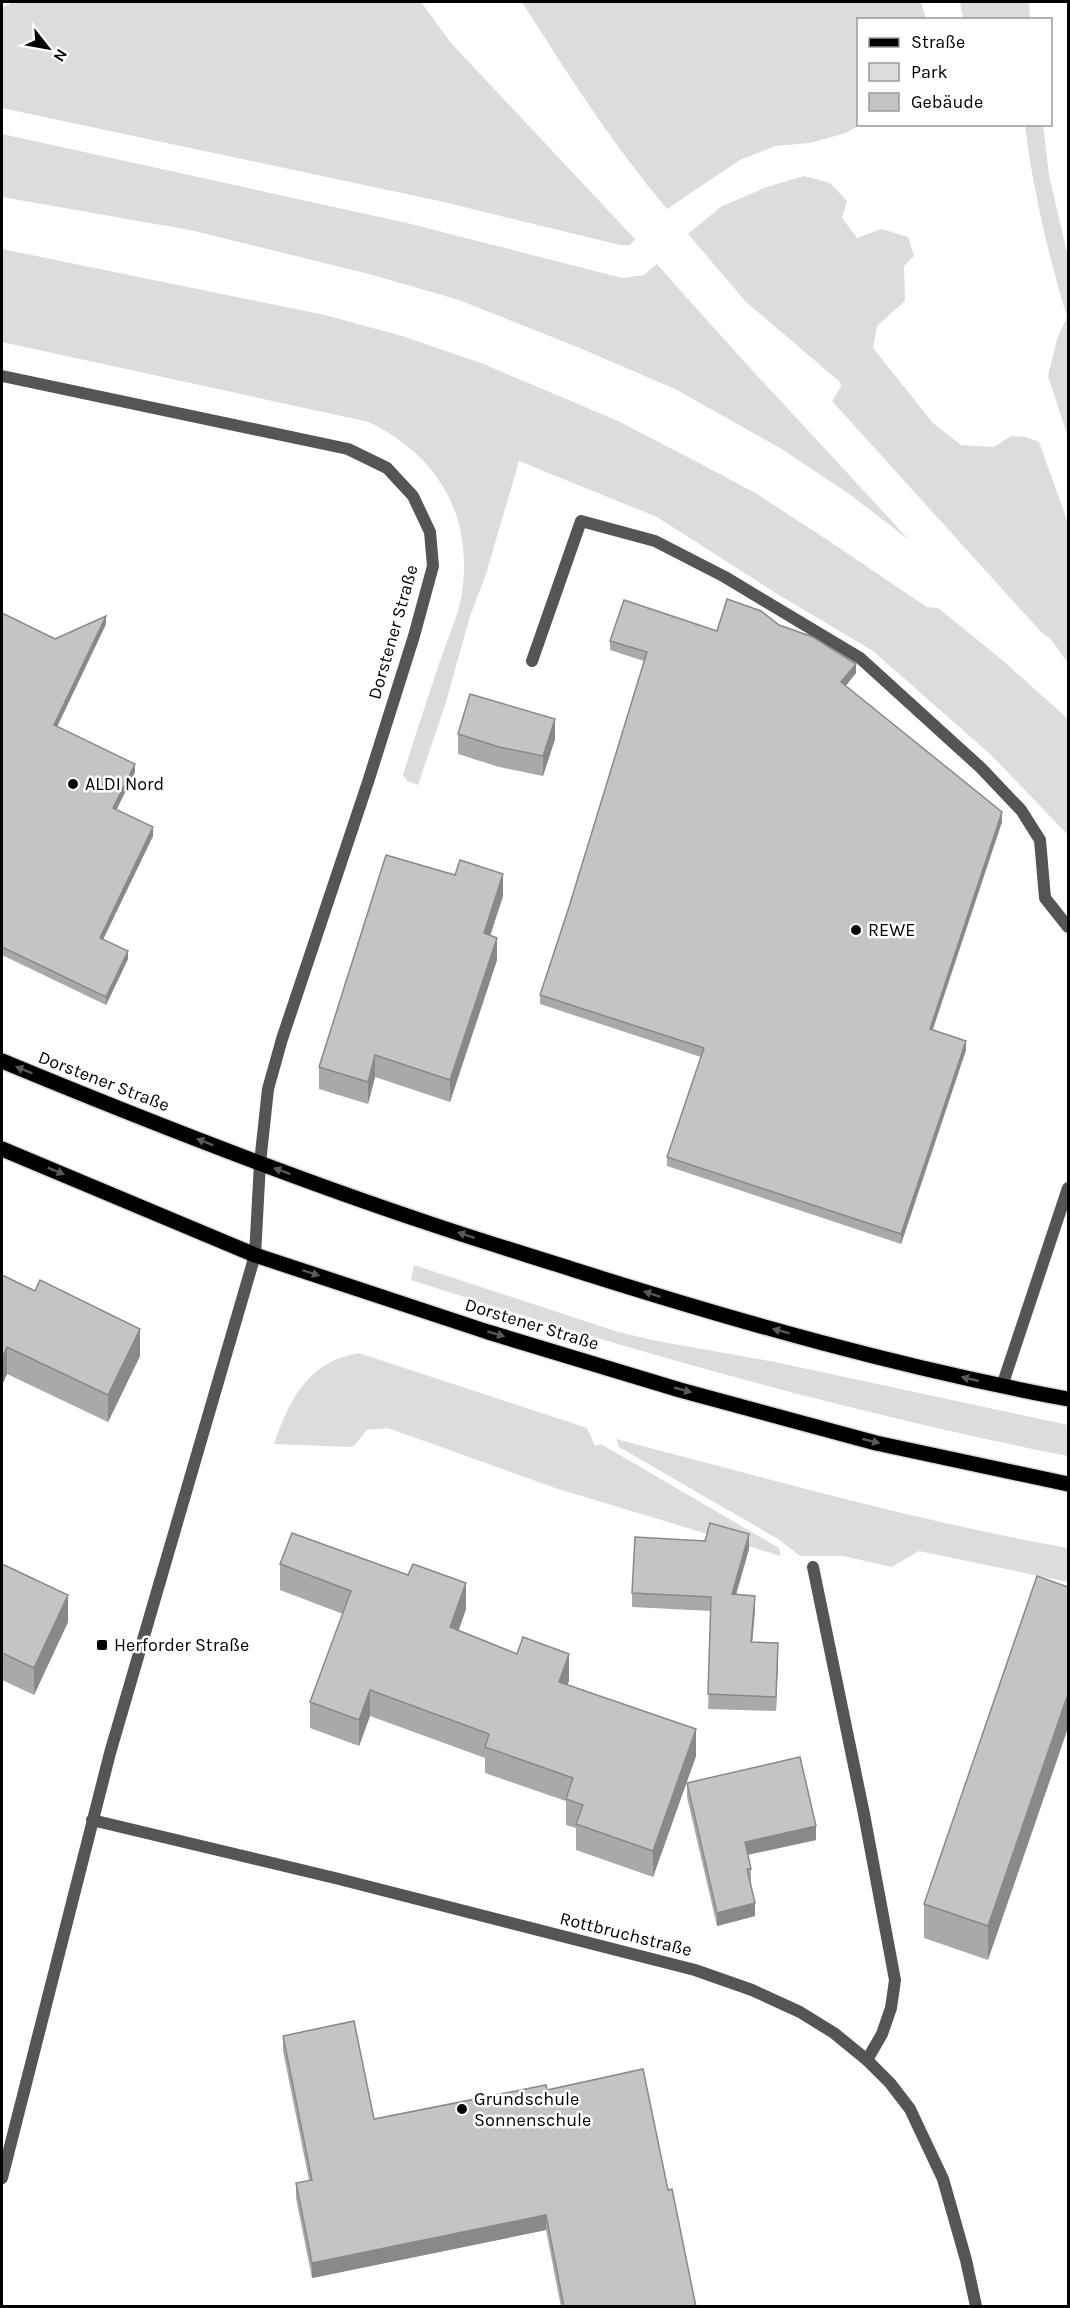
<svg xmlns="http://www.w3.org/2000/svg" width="1070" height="2308" font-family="Karla,sans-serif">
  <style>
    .green { fill: #dcdcdc }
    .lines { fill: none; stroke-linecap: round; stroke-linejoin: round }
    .primary-casing { stroke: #dbdbdb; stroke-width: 18 }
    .lane { stroke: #555; stroke-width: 12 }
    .street { stroke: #555; stroke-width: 12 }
    .primary { stroke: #000; stroke-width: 15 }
    .wall { fill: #a9a9a9 }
    .shaded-wall { fill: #898989 }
    .building { fill: #c4c4c4; stroke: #898989; stroke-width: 1.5 }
    .oneway { fill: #595959 }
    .poi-dot { fill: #000; stroke: #fff; stroke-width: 2 }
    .labels { text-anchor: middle; stroke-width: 5; stroke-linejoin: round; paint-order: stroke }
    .street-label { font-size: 18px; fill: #000; stroke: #fff }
    .poi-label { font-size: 18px; fill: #000; stroke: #fff; text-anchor: start }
  </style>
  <rect width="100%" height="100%" fill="#fff"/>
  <path class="green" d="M13,2H421L451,43L635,239L630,245H620L444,202L2,108V8Z
    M522,2H921L926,19L858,20L859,125L846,133L810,143L775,146L740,160L667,209C612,144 567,73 522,2Z
    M960,2H1029L1030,19H963Z
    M1025,125H1043L1049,175L1068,257V437L1048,376L1057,339L1067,317C1048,254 1033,190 1025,125Z
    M2,134L407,223L622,278L644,275L657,264C739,358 825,448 909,540L848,493L780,448L675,389L580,348L459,300L369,274L190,230L2,197Z
    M804,176L830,183L847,201L842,218L857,238L882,229L908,237L914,256L904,266L905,301L877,326L873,348L933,423L961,445L994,447L1011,436L1026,437L1039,442L1068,523V663C1059,652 1055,640 1041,632L832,401L841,387L840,382L746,302L688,234L722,206L767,187Z
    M2,249L325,315L402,336L481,363L618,421L701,464L757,494L826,539L927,607L938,608L1001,659L1068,719V835L991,755L873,651L779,595L657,517L519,461L486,574L470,616L446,702L418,785L407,781L403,775C414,739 426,703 438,667C445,645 459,615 462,593C473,514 438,456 369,422L2,342Z
    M414,1265L618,1332L657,1341L775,1362L1068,1425V1456C845,1412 627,1350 411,1280Z
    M359,1353L587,1428L595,1446L601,1444L779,1548L781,1556L555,1488L388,1428L367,1430L353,1447L274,1444C290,1398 308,1362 359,1353Z
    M616,1439C766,1478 916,1521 1068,1548V1582L919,1551L892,1567L843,1556H800L778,1539L619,1447Z"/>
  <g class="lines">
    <g class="primary-casing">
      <path id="primary" d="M2,1061C142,1119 284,1175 428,1223C478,1240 528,1255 578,1271C739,1322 902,1368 1068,1399
        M2,1149L255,1255L488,1332L680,1390L876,1443L1068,1484"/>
    </g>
    <path class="lane" d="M532,661L581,521L655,541L725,577L860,658L981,768L1021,810L1040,840L1045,898L1068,927
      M1002,1386L1068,1188
      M813,1567L864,1814L895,1980L891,2008L882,2034L867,2060"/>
    <path class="street" d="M2,376L348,449L387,468L413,496L430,532L433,566L414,636L368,782L282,1039L268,1089L260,1163L255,1255L110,1753L2,2178
      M92,1820L339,1879L695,1970L752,1990L800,2012L834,2033L867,2060L890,2083L910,2109L943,2179L966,2260L976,2306"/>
    <use href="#primary" class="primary"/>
  </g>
  <path class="wall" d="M2,613L55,639L106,624L57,727L135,772L116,810L153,836L103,939L128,959L106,1005L2,955Z
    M779,625L856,673L845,686L1002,822L932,1029L966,1050L901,1244L667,1166V1157L701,1057L540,1004V995L569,907L644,661L610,650V641Z
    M458,734L555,739L543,776L499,767L458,754Z
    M503,896L490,935L497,960L450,1102L375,1077L368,1104L319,1089V1067Z
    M2,1275L140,1356L108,1422L7,1374L3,1383L2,1382Z
    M749,1549L736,1595L755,1610L752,1642L778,1657L776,1711L708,1709L711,1611L632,1607V1593Z
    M2,1564L68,1622L34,1695L2,1680Z
    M280,1564L466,1609L459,1630L569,1680L568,1685L696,1756L653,1877L576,1850V1828L566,1825V1801L485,1773V1758L370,1716L359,1746L310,1728V1702L343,1614L280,1590Z
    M1037,1576L988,1960L924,1938V1904Z
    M687,1783L816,1840L748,1855L751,1869V1882H750L755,1916L717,1926L687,1797Z
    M283,2036L374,2119L547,2090L668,2190L696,2307H561L546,2230L312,2278L296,2198V2183L309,2180L283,2051Z"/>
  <path class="shaded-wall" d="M106,616V624L54,733V725Z
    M856,664V673L841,692V682Z
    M555,719V739L543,776V756Z
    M135,764V772L113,817V808Z
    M1002,812V822L930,1038V1029Z
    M153,827V836L100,946V938Z
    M503,874V896L484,955V933Z
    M497,938V960L450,1102V1080Z
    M128,951V959L106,1005V997Z
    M966,1041V1050L901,1244V1234Z
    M375,1055V1077L368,1104V1082Z
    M140,1329V1356L108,1422V1395Z
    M7,1347V1374L3,1383V1356Z
    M749,1534V1549L732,1608V1594Z
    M466,1583V1609L450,1653V1627Z
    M68,1595V1622L34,1695V1668Z
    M755,1596V1610L751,1656V1642Z
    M778,1643V1657L776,1711V1697Z
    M569,1654V1680L559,1709V1682Z
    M370,1690V1716L359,1746V1720Z
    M1068,1694V1728L988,1960V1926Z
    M696,1729V1756L653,1877V1851Z
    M816,1826V1840L745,1855V1842Z
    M755,1903V1916L717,1926V1913Z
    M546,2215V2230L312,2278V2263Z"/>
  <path class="building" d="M727,599L761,611L779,625L813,637L856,664L841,682L1002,812L930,1029L966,1041L901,1234L667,1157L704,1048L540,995L569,907L647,652L610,641L624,600L717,631Z
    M2,613L55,639L106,616L54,725L135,764L113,808L153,827L100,938L128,951L106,997L2,947Z
    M470,694L555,719L543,756L499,747L458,734Z
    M386,855L455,875L460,860L503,874L484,933L497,938L450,1080L375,1055L368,1082L319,1067Z
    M2,1275L35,1291L40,1280L140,1329L108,1395L7,1347L3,1356L2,1355Z
    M710,1523L749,1534L732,1594L755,1596L751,1642L778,1643L776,1697L708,1694L711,1597L632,1593L635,1537L705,1541Z
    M292,1533L408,1575L413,1564L466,1583L450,1627L517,1654L523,1637L569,1654L559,1682L696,1729L653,1851L576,1824L583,1805L566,1799L573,1778L485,1747L489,1734L370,1690L359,1720L310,1702L351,1591L280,1564Z
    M2,1564L68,1595L34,1668L2,1653Z
    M1037,1576L1068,1587V1694L988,1926L924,1904Z
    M800,1757L816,1826L745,1842L751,1869H747L755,1903L717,1913L687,1783Z
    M354,2021L374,2119L546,2085L547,2090L643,2069L668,2190L672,2189L696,2307H564L546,2215L312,2263L296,2183L312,2180L283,2036Z"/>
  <defs><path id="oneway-solid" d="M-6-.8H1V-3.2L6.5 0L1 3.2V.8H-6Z" transform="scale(1.5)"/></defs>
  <g class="oneway">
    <use href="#oneway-solid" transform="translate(24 1070) rotate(-158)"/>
    <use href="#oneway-solid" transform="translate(205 1142) rotate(-158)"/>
    <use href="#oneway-solid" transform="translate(56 1171) rotate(22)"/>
    <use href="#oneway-solid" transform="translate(282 1171) rotate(-160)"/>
    <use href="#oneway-solid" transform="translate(466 1235) rotate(-162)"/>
    <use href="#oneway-solid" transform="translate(311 1273) rotate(18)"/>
    <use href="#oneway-solid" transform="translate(652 1294) rotate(-162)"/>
    <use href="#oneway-solid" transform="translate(781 1331) rotate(-165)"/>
    <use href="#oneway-solid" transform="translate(496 1334) rotate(17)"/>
    <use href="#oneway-solid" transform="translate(970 1379) rotate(-167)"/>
    <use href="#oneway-solid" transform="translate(683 1390) rotate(16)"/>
    <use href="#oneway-solid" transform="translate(871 1441) rotate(14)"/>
  </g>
  <g class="poi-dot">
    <circle cx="73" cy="784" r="6"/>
    <circle cx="856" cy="930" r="6"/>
    <rect x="96" y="1639" width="12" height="12" rx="3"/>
    <circle cx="462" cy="2109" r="6"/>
  </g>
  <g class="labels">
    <g class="street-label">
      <text transform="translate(393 632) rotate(-74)" y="6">Dorstener Straße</text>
      <text transform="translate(104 1081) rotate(21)" y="6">Dorstener Straße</text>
      <text transform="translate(532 1324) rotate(17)" y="6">Dorstener Straße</text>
      <text transform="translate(626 1934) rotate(14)" y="6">Rottbruchstraße</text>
    </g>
    <g class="poi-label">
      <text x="85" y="790">ALDI Nord</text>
      <text x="868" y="936">REWE</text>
      <text x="114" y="1651">Herforder Straße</text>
      <text x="474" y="2105">Grundschule<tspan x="474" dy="21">Sonnenschule</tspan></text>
    </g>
  </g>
  <rect width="1070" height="2308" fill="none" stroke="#000000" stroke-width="6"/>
  <rect x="857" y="18" width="195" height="108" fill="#ffffff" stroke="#999999" stroke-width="1.5"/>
  <rect x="869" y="38" width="30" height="9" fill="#000000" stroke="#999999" stroke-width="1.5"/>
  <text x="911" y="48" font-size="18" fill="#000000">Straße</text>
  <rect x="869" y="63" width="30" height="18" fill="#dcdcdc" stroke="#999999" stroke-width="1.5"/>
  <text x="911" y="78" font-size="18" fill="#000000">Park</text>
  <rect x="869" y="93" width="30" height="18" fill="#c4c4c4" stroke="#999999" stroke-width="1.5"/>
  <text x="911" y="108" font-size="18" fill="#000000">Gebäude</text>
  <g transform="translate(48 48) rotate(121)" stroke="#ffffff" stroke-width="4.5" paint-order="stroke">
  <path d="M0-4.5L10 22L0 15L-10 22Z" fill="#000000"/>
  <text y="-9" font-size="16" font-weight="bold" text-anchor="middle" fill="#000000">N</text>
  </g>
</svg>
